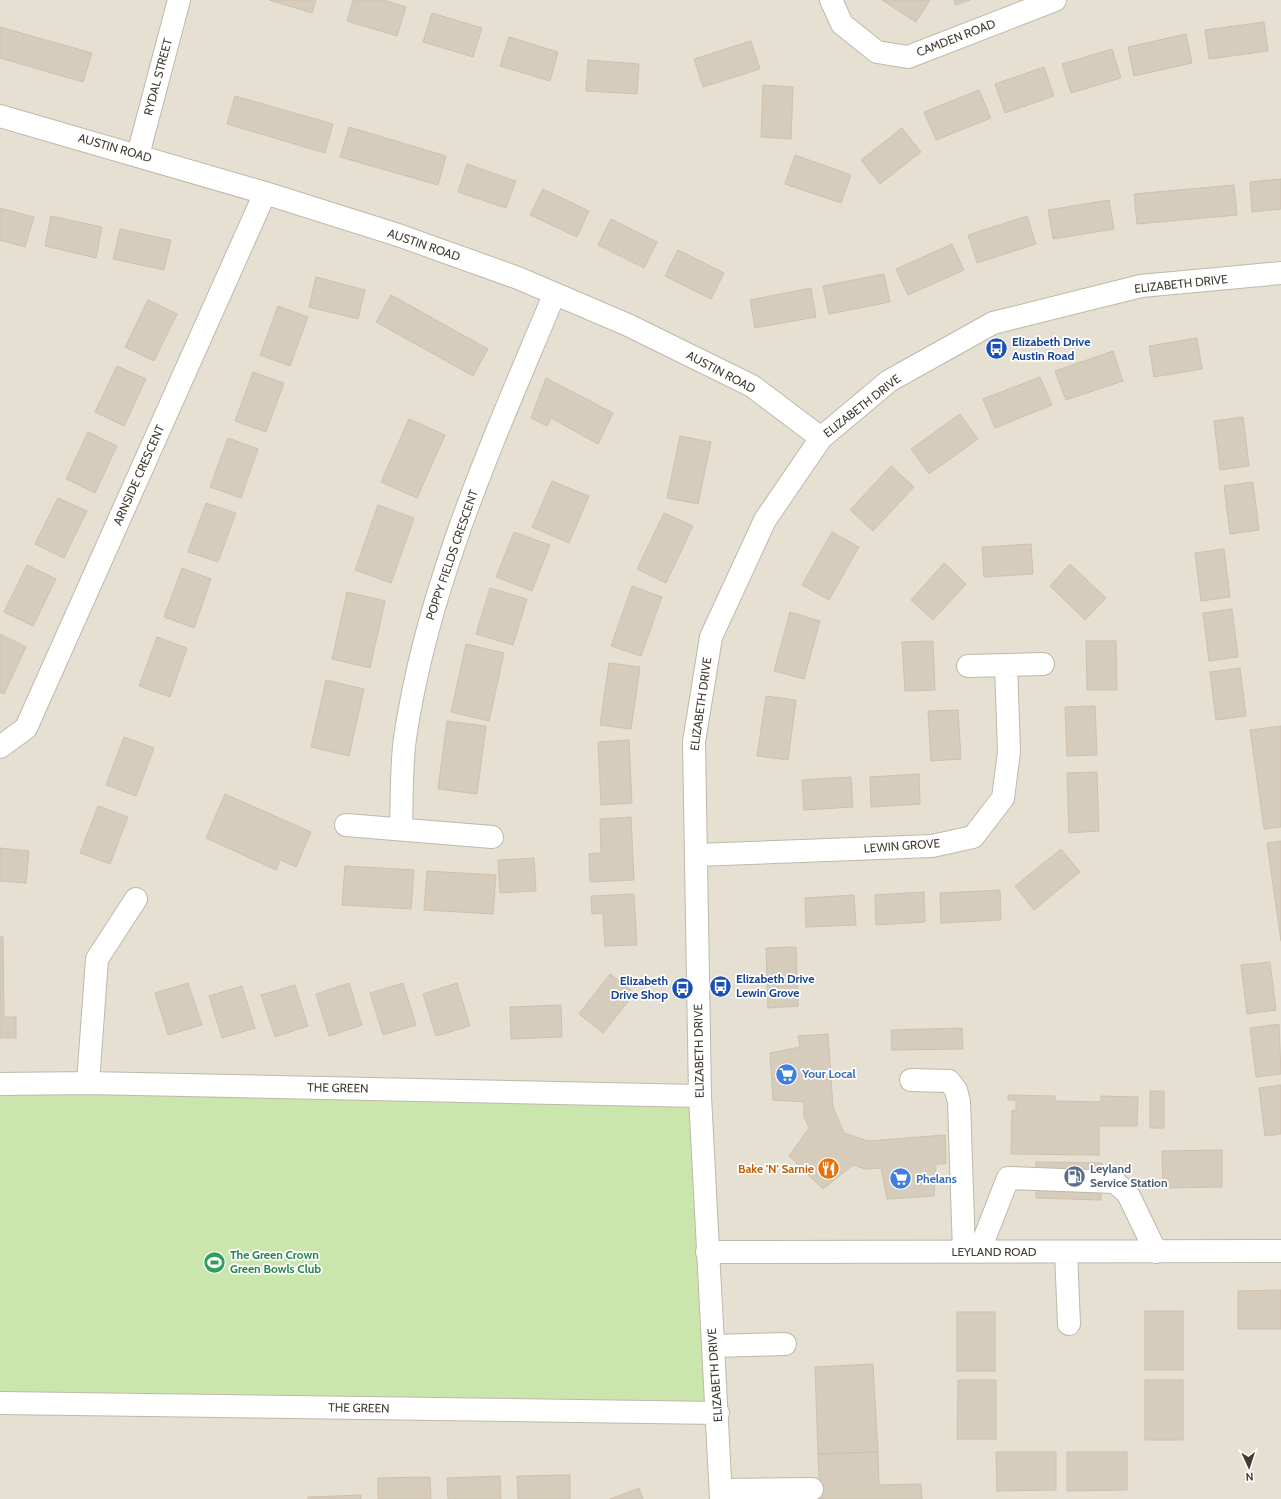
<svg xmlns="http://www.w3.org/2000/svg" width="1281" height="1499" font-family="Cabin,sans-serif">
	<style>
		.residential { fill: #e5e0d2 }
		.green { fill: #cbe6ac }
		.building { fill: #d6ccbc; stroke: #cec1ad }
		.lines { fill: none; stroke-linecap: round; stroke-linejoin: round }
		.minor-casing { stroke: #c0b8aa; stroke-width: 24 }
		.minor { stroke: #fff; stroke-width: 22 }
		.labels { text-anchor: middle; stroke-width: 3.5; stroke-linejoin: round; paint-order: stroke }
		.street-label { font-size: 12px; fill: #433e34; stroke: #fff }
		.transit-label { font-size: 12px; font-weight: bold; fill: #164399; stroke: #fff; text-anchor: start }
		.shop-label { font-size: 12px; font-weight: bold; fill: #366cbe; stroke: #fff; text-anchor: start }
		.food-label { font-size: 12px; font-weight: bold; fill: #c56008; stroke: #fff; text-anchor: end }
		.service-label { font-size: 12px; font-weight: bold; fill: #4e5e75; stroke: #fff; text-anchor: start }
		.leisure-label { font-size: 12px; font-weight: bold; fill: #27864d; stroke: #fff; text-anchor: start }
	</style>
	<rect width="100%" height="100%" fill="#f2eee4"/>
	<path class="residential" d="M0,0h1281v1499h-1281z"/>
	<path class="green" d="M0,1094l700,2 18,317 -718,-5z"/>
	<path class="building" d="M269,0h47l-4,13z
		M353,0h31l22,7 -9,29 -50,-15z
		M882,0h48l-14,22z
		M954,0h16l-15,5z
		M432,13l50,15 -9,29 -50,-15z
		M1264,22l4,29 -59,8 -4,-29z
		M0,27l92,26 -9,29 -83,-24z
		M1186,34l6,29 -58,13 -6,-29z
		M509,37l49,15 -8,29 -50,-15z
		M751,41l9,28 -57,18 -9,-28z
		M1112,49l9,29 -50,15 -9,-29z
		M588,60l51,4 -2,30 -51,-3z
		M1044,67l10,29 -49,17 -10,-29z
		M763,85l30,2 -2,52 -30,-2z
		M979,90l12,28 -55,22 -12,-28z
		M235,96l98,28 -8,29 -98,-29z
		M349,127l97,29 -8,29 -98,-28z
		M902,128l19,24 -41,32 -19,-24z
		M795,155l56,20 -10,28 -56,-19z
		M467,164l49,17 -10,27 -48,-16z
		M1281,179v30l-29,3 -2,-30z
		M1234,185l3,30 -100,9 -3,-30z
		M543,189l46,22 -12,26 -47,-22z
		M1109,200l5,29 -61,10 -5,-29z
		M0,208l34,9 -9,30 -25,-7z
		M51,216l51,11 -6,31 -51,-12z
		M1027,216l9,28 -59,19 -9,-28z
		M611,219l46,23 -13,26 -46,-23z
		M120,229l51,11 -7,30 -51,-11z
		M952,244l12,26 -56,25 -12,-26z
		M678,250l46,23 -13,26 -46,-23z
		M884,274l6,28 -61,12 -6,-28z
		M316,277l49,13 -7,29 -49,-12z
		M811,288l5,29 -61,11 -5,-28z
		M391,295l97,54 -15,27 -97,-54z
		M148,300l29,14 -23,47 -29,-14z
		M278,306l30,11 -18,49 -30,-11z
		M1197,338l5,31 -48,8 -5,-31z
		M1113,351l10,30 -57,19 -11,-29z
		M117,366l29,13 -22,47 -29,-14z
		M253,372l31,11 -18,49 -31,-11z
		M1040,377l12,28 -57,23 -12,-29z
		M546,378l67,35 -15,31 -47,-26 -4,8 -16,-8z
		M960,414l18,25 -49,35 -18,-25z
		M1243,417l6,49 -29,4 -6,-49z
		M409,419l36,16 -28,63 -36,-16z
		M88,432l29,14 -22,47 -29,-14z
		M680,436l31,6 -13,62 -31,-6z
		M228,438l30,11 -17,49 -31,-11z
		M891,466l23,21 -41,44 -23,-21z
		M552,481l37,15 -20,47 -37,-16z
		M1253,482l6,48 -29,4 -6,-48z
		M58,498l29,13 -23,47 -29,-14z
		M206,503l30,10 -18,49 -30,-10z
		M378,505l36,13 -23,65 -36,-13z
		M664,513l29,13 -27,57 -29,-14z
		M514,532l36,13 -18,46 -36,-14z
		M832,532l27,15 -30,53 -27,-15z
		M1031,544l2,30 -49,3 -2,-30z
		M1224,549l6,48 -29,4 -6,-48z
		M944,563l22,21 -33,36 -22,-20z
		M1070,564l36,34 -21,22 -35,-34z
		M27,565l29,14 -23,47 -29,-14z
		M182,568l29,11 -17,49 -30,-11z
		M632,586l30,11 -21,59 -30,-10z
		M490,588l37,11 -14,46 -37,-11z
		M347,592l38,9 -15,67 -38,-9z
		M1232,609l6,48 -29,4 -6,-48z
		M790,612l30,9 -16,58 -30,-8z
		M0,634l26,13 -22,47 -4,-2z
		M157,637l30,11 -17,49 -31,-11z
		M933,641l2,49 -30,1 -3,-49z
		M1086,641h30l1,49h-30z
		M466,644l38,9 -15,68 -38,-9z
		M609,663l31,4 -9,62 -31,-4z
		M1240,668l6,48 -30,4 -6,-48z
		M326,680l38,9 -15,67 -38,-9z
		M766,696l30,4 -8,60 -31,-4z
		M1095,706l2,49 -30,1 -2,-49z
		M958,710l3,49 -30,2 -3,-50z
		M447,721l39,5 -9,68 -39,-5z
		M1281,726v101l-17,2 -14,-99z
		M124,737l30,11 -18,48 -30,-11z
		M629,740l3,63 -31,2 -3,-63z
		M1097,772l2,59 -30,2 -2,-60z
		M919,774l1,30 -49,3 -1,-30z
		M851,777l2,30 -49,3 -2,-30z
		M225,794l86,38 -15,35 -16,-7 -4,10 -70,-32z
		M98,806l30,11 -18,47 -30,-11z
		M631,817l3,63 -44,2 -1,-28 12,-1 -1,-34z
		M1281,841v100l-14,-98z
		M0,848l29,3 -3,32 -26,-2z
		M1061,849l19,23 -46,38 -19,-24z
		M534,858l2,33 -36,2 -2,-33z
		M345,866l69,4 -3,39 -69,-4z
		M427,871l69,4 -3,39 -69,-4z
		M1000,890l1,30 -60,3 -1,-30z
		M924,892l1,30 -49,3 -1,-30z
		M634,894l3,51 -32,1 -2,-33 -11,1 -1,-18z
		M854,895l2,30 -50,2 -1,-29z
		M0,937h3l1,80h12v21h-16z
		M796,947l2,59 -30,2 -2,-60z
		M1270,962l6,48 -29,4 -6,-49z
		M610,974l25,19 -32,40 -24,-19z
		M188,983l14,42 -34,10 -13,-42z
		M349,983l13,42 -33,11 -13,-42z
		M403,983l13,42 -33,10 -13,-42z
		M457,983l13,43 -34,10 -13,-42z
		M295,985l13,41 -33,11 -14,-42z
		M242,986l13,42 -33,10 -13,-42z
		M561,1005l1,32 -51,2 -1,-32z
		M1279,1024l2,50 -25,3 -6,-49z
		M962,1028l1,21 -71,1 -1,-20z
		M828,1034l5,73 11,26 24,8 77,-6 1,29h-10l-2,32 -47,3 -6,-31 -16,1 -12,-4 -30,24 -34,-33 20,-28 -5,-11v-15l-31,-2 -3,-47 30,-6 -2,-11z
		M1281,1085v49l-16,2 -6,-48z
		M1150,1091h14v37h-14z
		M1008,1095l47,1v5l46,1v-6l37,1 -1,29h-38v29l-88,-1 1,-44 4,1v-11h-8z
		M1222,1150v37l-59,1 -1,-37z
		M1036,1162l66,1 -1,37 -65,-2z
		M1281,1290v39h-43v-38z
		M1145,1311h38v59h-38z
		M957,1312h38v59h-38z
		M873,1364l5,88 -60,2 -3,-87z
		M958,1380h38v59h-39z
		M1145,1380h38v60h-38z
		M878,1452l1,33 42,-1 1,15h-102l-2,-45z
		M996,1452h60v38l-59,1z
		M1067,1452h60v38l-60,1z
		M570,1475v24h-52l-1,-23z
		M500,1476l1,23h-53l-1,-21z
		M430,1477l1,22h-53v-21z
		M639,1488l4,11h-33z
		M361,1495v4h-53v-2z"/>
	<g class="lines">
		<defs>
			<path id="minor" d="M831,0l11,24 35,28 31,5 147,-57
				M0,116l265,77 133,42 120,43 110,47 124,61 69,52
				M138,155l41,-155
				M968,666l75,-2
				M0,747l26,-19 239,-535
				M346,825l146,12
				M401,829c1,-30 0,-61 4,-91 23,-156 89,-299 149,-443
				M696,855l236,-9 41,-9 30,-39 6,-46 -3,-87
				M911,1080l38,1 7,9 3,12 5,150
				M88,1083l9,-124 39,-60
				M0,1084l88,-1 612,13
				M707,1252l574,-1
				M979,1252l29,-74 107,4 13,12 28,58
				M1066,1252l3,72
				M714,1346l71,-2
				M0,1403l718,10
				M721,1490l91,-1
				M721,1499l-21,-403 -6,-354 17,-105 54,-117 56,-82 68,-57 104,-58 148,-37 140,-13"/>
		</defs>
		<use href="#minor" class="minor-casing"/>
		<use href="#minor" class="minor"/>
	</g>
	<defs>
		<symbol id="bus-disc" viewBox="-11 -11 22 22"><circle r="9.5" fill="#1a4fb4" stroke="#fff"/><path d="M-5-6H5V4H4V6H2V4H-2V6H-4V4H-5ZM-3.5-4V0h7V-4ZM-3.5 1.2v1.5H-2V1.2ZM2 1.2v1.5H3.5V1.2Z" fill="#fff"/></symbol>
		<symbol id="supermarket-disc" viewBox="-11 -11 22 22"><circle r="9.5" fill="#3f7fe0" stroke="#fff"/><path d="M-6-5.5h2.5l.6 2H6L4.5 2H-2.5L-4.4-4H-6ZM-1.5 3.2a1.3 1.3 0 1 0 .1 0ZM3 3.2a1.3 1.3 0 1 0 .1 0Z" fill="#fff"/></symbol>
		<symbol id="restaurant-disc" viewBox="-11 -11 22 22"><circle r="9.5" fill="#e8710a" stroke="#fff"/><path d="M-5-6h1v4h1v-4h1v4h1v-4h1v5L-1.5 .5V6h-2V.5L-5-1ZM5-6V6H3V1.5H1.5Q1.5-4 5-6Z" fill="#fff"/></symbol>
		<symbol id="fuel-disc" viewBox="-11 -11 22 22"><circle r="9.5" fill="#5c6f8a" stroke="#fff"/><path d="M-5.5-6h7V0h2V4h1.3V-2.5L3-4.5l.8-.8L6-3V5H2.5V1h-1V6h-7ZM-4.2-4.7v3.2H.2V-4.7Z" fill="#fff"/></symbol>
		<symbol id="stadium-disc" viewBox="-11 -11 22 22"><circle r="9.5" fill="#2e9e5b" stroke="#fff"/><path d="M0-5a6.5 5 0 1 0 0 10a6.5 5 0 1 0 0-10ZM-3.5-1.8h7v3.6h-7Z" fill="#fff"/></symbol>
	</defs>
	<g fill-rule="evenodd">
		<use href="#bus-disc" x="984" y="336" width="25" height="25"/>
		<use href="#bus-disc" x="708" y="974" width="25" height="25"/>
		<use href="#bus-disc" x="670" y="976" width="25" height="25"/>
		<use href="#supermarket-disc" x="774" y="1062" width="25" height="25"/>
		<use href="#restaurant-disc" x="816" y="1156" width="25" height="25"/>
		<use href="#fuel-disc" x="1062" y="1164" width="25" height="25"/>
		<use href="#supermarket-disc" x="888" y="1166" width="25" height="25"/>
		<use href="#stadium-disc" x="202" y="1250" width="25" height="25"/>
	</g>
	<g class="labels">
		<g class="street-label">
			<text transform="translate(956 38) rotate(-21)" y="4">CAMDEN ROAD</text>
			<text transform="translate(158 77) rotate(-75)" y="4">RYDAL STREET</text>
			<text transform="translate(115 148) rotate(16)" y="4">AUSTIN ROAD</text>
			<text transform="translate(424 245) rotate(19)" y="4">AUSTIN ROAD</text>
			<text transform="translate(1181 284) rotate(-6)" y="4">ELIZABETH DRIVE</text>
			<text transform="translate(721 372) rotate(28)" y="4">AUSTIN ROAD</text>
			<text transform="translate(862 406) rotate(-38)" y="4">ELIZABETH DRIVE</text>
			<text transform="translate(139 475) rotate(-66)" y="4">ARNSIDE CRESCENT</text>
			<text transform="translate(452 555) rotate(-71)" y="4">POPPY FIELDS CRESCENT</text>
			<text transform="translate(701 704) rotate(-82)" y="4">ELIZABETH DRIVE</text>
			<text transform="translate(902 846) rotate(-4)" y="4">LEWIN GROVE</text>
			<text transform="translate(699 1051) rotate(-91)" y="4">ELIZABETH DRIVE</text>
			<text transform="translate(338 1088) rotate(1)" y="4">THE GREEN</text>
			<text x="994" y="1256">LEYLAND ROAD</text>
			<text transform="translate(715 1375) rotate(-94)" y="4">ELIZABETH DRIVE</text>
			<text transform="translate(359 1408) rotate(1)" y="4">THE GREEN</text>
		</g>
		<g class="transit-label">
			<text x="1012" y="346">Elizabeth Drive<tspan x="1012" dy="14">Austin Road</tspan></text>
			<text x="736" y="983">Elizabeth Drive<tspan x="736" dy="14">Lewin Grove</tspan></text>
			<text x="668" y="985" text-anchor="end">Elizabeth<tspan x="668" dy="14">Drive Shop</tspan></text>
		</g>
		<g class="shop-label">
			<text x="802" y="1078">Your Local</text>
			<text x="916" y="1183">Phelans</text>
		</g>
		<g class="food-label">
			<text x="814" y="1173">Bake 'N' Sarnie</text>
		</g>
		<g class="service-label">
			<text x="1090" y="1173">Leyland<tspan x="1090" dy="14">Service Station</tspan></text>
		</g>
		<g class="leisure-label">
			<text x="230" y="1259">The Green Crown<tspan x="230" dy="14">Green Bowls Club</tspan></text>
		</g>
	</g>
	<g transform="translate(1249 1467) rotate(177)" stroke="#ffffff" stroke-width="3" paint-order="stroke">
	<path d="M0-3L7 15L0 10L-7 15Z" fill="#433e34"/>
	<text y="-6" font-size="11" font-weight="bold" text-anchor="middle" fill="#433e34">N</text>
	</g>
</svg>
